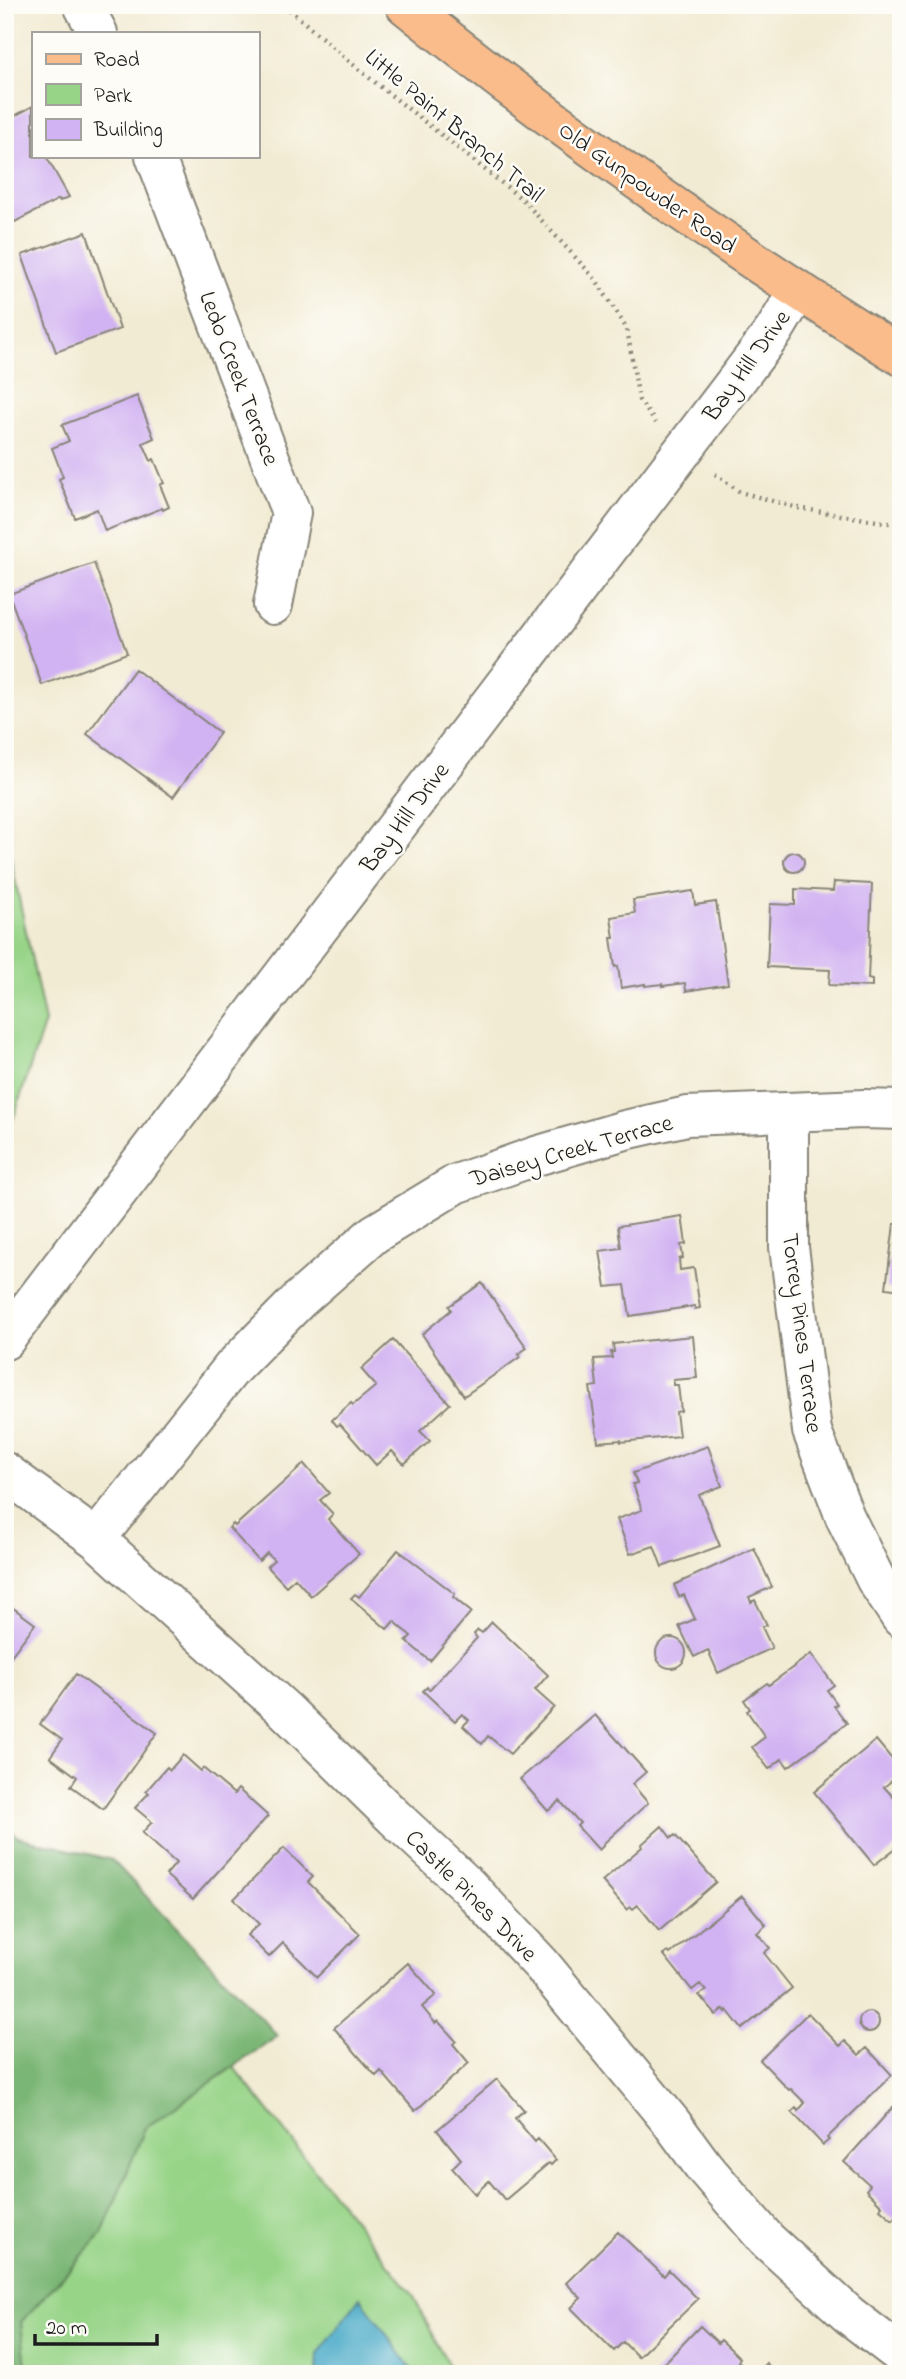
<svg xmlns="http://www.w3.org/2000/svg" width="906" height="2379" font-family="'Indie Flower',sans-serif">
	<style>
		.green { fill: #98d488; stroke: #5a7852; stroke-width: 2 }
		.forest { fill: #7ab674; stroke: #4b6948; stroke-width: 2 }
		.water { fill: #47a9c7; stroke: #326272; stroke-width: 2 }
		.building { fill: #d1b2f2 }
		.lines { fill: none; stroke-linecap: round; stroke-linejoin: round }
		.minor-casing { stroke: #878478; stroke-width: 42 }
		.major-casing { stroke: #878478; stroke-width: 42 }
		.path { stroke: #878478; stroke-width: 4.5; stroke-dasharray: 2 5; stroke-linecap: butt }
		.minor { stroke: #fff; stroke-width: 38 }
		.major { stroke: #fabc8b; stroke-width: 38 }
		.labels { text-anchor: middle; stroke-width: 5; stroke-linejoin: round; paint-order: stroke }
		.street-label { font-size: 24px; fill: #1c1c1c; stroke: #fdfcf7 }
	</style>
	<rect width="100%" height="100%" fill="#fdfcf7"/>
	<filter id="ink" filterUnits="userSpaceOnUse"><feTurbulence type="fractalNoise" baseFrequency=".0143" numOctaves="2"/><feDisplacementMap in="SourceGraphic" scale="14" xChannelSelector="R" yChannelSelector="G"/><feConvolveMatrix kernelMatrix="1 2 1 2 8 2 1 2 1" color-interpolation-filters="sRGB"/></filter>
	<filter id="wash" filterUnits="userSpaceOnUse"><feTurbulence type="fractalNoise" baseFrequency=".00686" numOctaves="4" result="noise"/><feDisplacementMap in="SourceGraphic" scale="28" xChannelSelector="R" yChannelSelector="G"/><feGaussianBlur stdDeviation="1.57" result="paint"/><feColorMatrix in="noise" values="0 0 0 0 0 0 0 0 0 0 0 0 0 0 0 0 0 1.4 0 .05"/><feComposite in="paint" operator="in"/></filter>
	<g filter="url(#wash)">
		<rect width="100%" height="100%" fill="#f2ebd3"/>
		<path class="green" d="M5,831l40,191 -40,122z
			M5,1883l165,103 243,309 40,79h-448z"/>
		<path class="forest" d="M5,1823l13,14 94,23 166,176 -133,92 -43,106 -81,88 6,52h-22z"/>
		<path class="water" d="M360,2297l55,77h-98l1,-20z"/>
		<g id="blocks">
			<path class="building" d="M33,106v50h13l23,41 -9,4 -1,-2 -54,28v-106z
				M86,232l34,97 -64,23 -34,-97z
				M137,396l17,42 -11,5 8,18 3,-2 10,24 -4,2 9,22 -6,3 -1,-2 -57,23 -8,-22 -22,9 -16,-39 4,-2 -11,-29 17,-7 -7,-16z
				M94,563l33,90 -85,32 -33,-91z
				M135,669l85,64 -47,64 -86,-63z
				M784 862a10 10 0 1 1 20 0a10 10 0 1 1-20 0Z
				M834,882l38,2 -4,95 4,1v7l-43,-2 1,-15 -63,-3 3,-63 25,1v-16l38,2z
				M693,891l2,14 21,-3 12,82 -42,7 -1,-8 -23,3v-2l-17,2v-2l-24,4 -3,-22 -3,1 -4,-29h3l-3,-21 24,-4 -2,-13z
				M682,1216l4,28 -5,1 2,13 -4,1 1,11 14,-2 6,40 -5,1v-3l-65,10 -5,-31 -19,2 -6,-36 21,-3 -3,-22z
				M894,1224l7,1v65l-15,-2z
				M482,1283l45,65 -9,6 2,3 -56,39 -42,-62 29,-24 -2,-4z
				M693,1336l4,42 -24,2v5h5l3,26 -5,1 3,24 -58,6v-2l-23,2 -8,-55 7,-1 -3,-27 18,-1 -1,-6h3l-1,-8z
				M393,1340l57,64 -30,27 10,10 -26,23 -12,-13 -16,14 -36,-41 -3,2 -5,-6 19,-17 2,2 23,-19 -15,-17z
				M708,1446l14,40 -23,9 21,51 -58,21 -8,-21 -24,8 -13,-35 25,-9 -9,-26 4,-1 -4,-10z
				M304,1464l25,29 -9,7 13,14 -5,5 31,35 -48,42 -16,-18 -9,8 -19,-20 7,-6 -7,-7 -8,8 -30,-33 4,-4 2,2z
				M754,1548l18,39 -23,10 2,5 4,-2 12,25 -5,2 10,21 -54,25 -10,-23 -14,7 -15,-31 16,-7 -11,-24 -5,2 -5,-12z
				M398,1550l57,44 -2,3 18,15 -41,49 -24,-20 5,-5 -17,-15 -7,8 -36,-31 4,-4 4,3z
				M5,1602l30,22 -30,40z
				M492,1622l56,53 -13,15 19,17 -44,47 -22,-18 -6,8 -19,-18 6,-6 -7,-6 -7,7 -32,-30 4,-4 2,3 48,-52 -3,-4 4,-4 4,3z
				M656 1653a15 15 0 1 1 30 0a15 15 0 1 1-30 0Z
				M811,1654l23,31 -7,5 10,14 -3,2 13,17 -59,44 -6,-8 -13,10 -17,-22 13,-10 -18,-26 3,-2 -6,-9 23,-17 2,2z
				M76,1674l81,59 -54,76 -32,-23 6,-9 -27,-20 12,-17 -22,-16z
				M595,1715l51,57 -14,12 16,19 -45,41 1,1 -5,5 -22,-24 3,-3 -20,-22 -12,10 -28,-32z
				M876,1740l25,30v3l-17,14 17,18v39l-27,21 -60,-73z
				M183,1755l18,16 2,-3 31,26 4,-5 30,27 -75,83 -27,-24 10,-12 -34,-30 10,-11 -17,-14 14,-15 -3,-2 21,-24 3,3z
				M662,1826l9,12 4,-3 41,47 -57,49 -21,-26 -5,4 -2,-2 -4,3 -25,-29 40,-34 -1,-2z
				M284,1848l29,29 -5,5 52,52 -43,43 -34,-34 -14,14 -22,-22 12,-11 -25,-25z
				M742,1896l24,29 -9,8 13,15 -6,5 28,35 -50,41 -15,-19 -1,2 -2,-3 -8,6 -17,-20 7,-4 -6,-7 -8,6 -28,-35 4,-3 2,2z
				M408,1963l28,32 -14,12 13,16 3,-2 18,20 -3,3 16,19 -54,48 -34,-40 -5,5 -42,-48z
				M859 2022a10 10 0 1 1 20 0a10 10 0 1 1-20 0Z
				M808,2013l32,33 5,-5 14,14 8,-7 25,27 -65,63 2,2 -6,5 -31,-33 4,-4 2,3 7,-8 -14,-14 -2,1 -29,-30z
				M497,2079l27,31 -9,8 20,24 3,-3 18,21 -5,5 -2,-2 -44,37 -16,-19 -14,13 -23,-26 9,-9 -24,-29z
				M893,2107l8,7v98l-8,8 -13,-11 2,-3 -16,-16 4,-5 -26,-23z
				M618,2232l46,44 5,-6 29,29 -60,58 -15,-15 -9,9 -43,-43 10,-10 -15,-15z
				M700,2326l18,17 3,-3 19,18 -2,3 13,13h-97z
				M766,2363l12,11h-22z"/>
		</g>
	</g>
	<g filter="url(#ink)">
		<use href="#blocks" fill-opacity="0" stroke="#878478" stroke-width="2"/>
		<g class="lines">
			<defs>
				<path id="minor" d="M83,5l15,28
					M155,156l136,357 -18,92
					M789,1113v134l23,184 33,86 31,63 25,38
					M5,1340l769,-1009 24,-40
					M5,1472l91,67 190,172 108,106 74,69 73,78 130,158 33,45 63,73 82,75 52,40
					M96,1539l136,-171 67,-68 75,-66 82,-50 80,-28 89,-26 62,-14 177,-7 37,1"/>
				<path id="major" d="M405,5c158,128 324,243 496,351"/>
			</defs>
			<use href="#minor" class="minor-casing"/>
			<use href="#major" class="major-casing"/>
			<path class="path" d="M284,5l73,63 166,132 73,80 31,49 12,71 17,23
				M715,474l25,18 58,16 103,17"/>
			<use href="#minor" class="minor"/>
			<use href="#major" class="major"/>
		</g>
	</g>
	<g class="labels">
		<g class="street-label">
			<text transform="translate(455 125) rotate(40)" y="8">Little Paint Branch Trail</text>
			<text transform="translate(648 187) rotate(35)" y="8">Old Gunpowder Road</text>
			<text transform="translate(746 365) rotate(-54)" y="8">Bay Hill Drive</text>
			<text transform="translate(240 378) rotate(69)" y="8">Ledo Creek Terrace</text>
			<text transform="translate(404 817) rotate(-53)" y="8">Bay Hill Drive</text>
			<text transform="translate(571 1150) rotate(-16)" y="8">Daisey Creek Terrace</text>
			<text transform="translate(803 1333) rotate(83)" y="8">Torrey Pines Terrace</text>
			<text transform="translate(472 1895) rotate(45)" y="8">Castle Pines Drive</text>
		</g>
	</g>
	<rect width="906" height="2379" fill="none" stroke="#fdfcf7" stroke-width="28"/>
	<rect x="32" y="32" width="228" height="126" fill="#fdfcf7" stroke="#a3a29f" stroke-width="2"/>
	<rect x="46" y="54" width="35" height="10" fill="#fabc8b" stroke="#a3a29f" stroke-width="2"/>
	<text x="94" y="66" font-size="21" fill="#1c1c1c">Road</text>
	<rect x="46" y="84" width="35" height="21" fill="#98d488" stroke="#a3a29f" stroke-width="2"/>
	<text x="94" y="102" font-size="21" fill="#1c1c1c">Park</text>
	<rect x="46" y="119" width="35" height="21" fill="#d1b2f2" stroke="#a3a29f" stroke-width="2"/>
	<text x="94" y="136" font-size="21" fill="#1c1c1c">Building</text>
	<path d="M35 2334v10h122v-10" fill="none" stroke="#1c1c1c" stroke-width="3.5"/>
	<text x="46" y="2334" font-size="21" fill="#1c1c1c" stroke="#fdfcf7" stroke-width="5" paint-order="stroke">20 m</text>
</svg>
